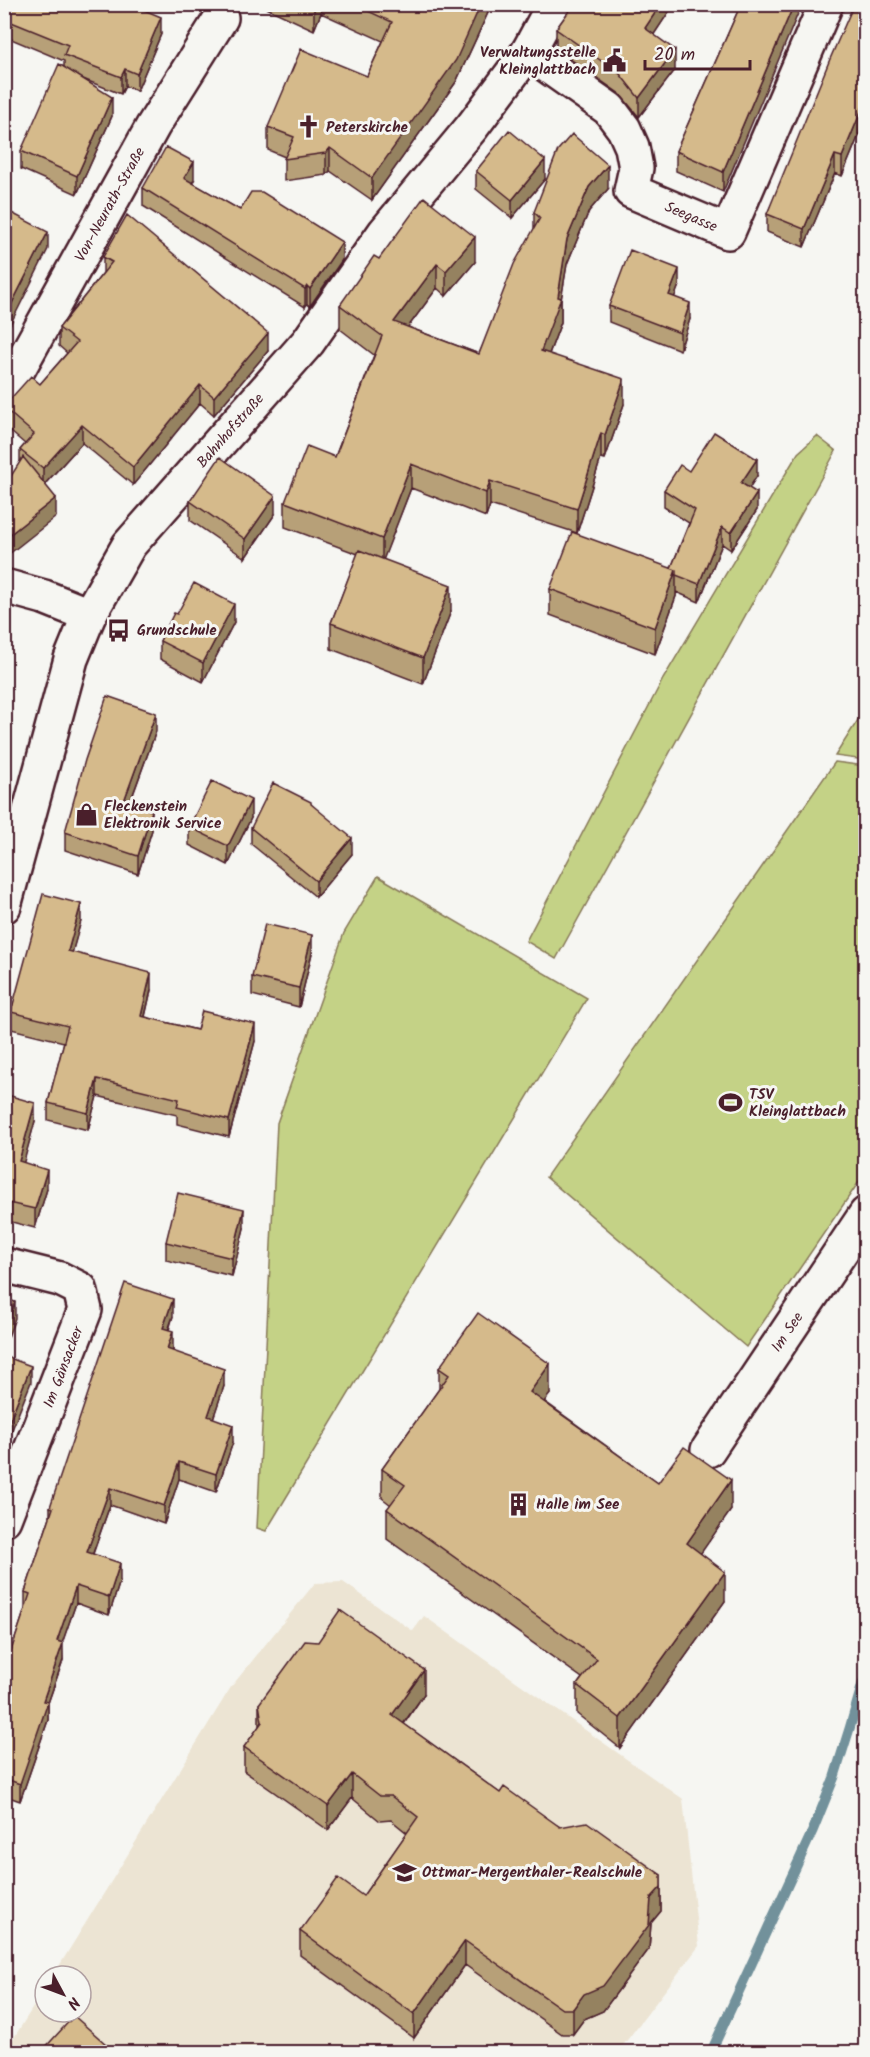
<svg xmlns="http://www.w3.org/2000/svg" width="870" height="2057" font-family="Kalam,sans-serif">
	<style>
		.built { fill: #ece4d3 }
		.green { fill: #c4d286; stroke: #877858; stroke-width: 1.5 }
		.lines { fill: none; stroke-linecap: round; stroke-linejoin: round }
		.stream { stroke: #72919b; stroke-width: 10 }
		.minor-casing { stroke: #4a1f2b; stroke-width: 38 }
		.secondary-casing { stroke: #4a1f2b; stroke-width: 38 }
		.minor { stroke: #f6f6f2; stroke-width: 33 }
		.secondary { stroke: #f6f6f2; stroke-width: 33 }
		.wall { fill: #b7a078; stroke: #4a1f2b; stroke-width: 1.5 }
		.shaded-wall { fill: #958261; stroke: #4a1f2b; stroke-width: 1.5 }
		.building { fill: #d5ba8b; stroke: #4a1f2b; stroke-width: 1.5 }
		.labels { text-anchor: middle; stroke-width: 6; stroke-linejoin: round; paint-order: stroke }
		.poi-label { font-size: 15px; font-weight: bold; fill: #4a1f2b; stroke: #f6f6f2; text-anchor: start }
		.street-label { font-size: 15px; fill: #4a1f2b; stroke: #f6f6f2 }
	</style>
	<rect width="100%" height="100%" fill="#f6f6f2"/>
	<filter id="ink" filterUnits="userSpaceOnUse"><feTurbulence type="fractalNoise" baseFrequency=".0167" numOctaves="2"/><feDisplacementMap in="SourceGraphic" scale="12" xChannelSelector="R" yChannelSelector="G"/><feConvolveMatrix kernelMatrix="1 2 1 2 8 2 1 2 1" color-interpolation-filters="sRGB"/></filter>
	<g filter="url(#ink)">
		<path class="built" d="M343,1582l70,49 11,-15 259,183 16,147 -81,106h-613l40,-64v24h36v-36h-28l178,-289 84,-104z"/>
		<path class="green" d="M817,436l19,15 -280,508 -30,-18 137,-262 135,-226z
			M865,709v51l-30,-4z
			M835,762l30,4v407l-119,174 -200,-170z
			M378,876l209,122 -321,533 -9,-3 20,-405 67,-190z"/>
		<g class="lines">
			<path class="stream" d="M711,2052l102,-222 21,-52 16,-51 16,-55"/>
			<defs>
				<g id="minor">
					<path id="s1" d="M528,52l81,57 15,20 8,18 4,21 -5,23 97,41 98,-228"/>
					<path id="s2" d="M4,395l149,-269 68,-108"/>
					<path d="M4,586l40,11 45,18"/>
					<path d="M4,1265l56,14 20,10 5,21 -81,209"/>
					<path id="s3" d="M708,1450l158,-236"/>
				</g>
				<g id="secondary">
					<path id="s4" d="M4,906l67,-247 18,-44 40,-70 179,-203 77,-110 87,-105 56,-75 26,-48"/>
				</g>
			</defs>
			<use href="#minor" class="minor-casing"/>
			<use href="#secondary" class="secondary-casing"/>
			<use href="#minor" class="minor"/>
			<use href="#secondary" class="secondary"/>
		</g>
		<path class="wall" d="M4,4l157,30 -24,57 -12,-5 -4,8 -38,-15 29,37 -35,78 -56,-25v-18l43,-84v-6l-60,-25z
			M258,4h234l-36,78 -84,118 -42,-29 -4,4 -42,6v-22l1,-2 -17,-7v-23l99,-51 16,-35 -62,-28 -7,17z
			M574,4h100l-20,30 21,36 -36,47 -19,-23 -64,-45v-20z
			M741,4l-18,188 -47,-21v-20z
			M866,4v114l-24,58 -7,-3 -31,74 -37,-15v-18z
			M476,171l69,8 -33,39 -36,-29z
			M194,180l-2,3 48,27 102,50 -32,46 -3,-2 -2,3 -162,-101v-18z
			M608,189l-19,22 -22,53 -6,36v22l-12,32 75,50 -19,55 -4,-1 -24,75 -87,-28 -4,12 -75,-29 -28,71 68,52 -28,73 -92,-35v-26l27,-69 -73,-27v-25l50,-45 39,-102 -34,-26v-24l39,-46 96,3 -29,34 -9,-8 -29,39 71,27 55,-125v-17z
			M103,257l165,94 -54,64 -14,-12 -67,82 -51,-42 -37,41 11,33 -36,-54v-13l5,-6 -21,-18v-20l36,-22 27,-31 -8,-7v-18l44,-55z
			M679,285l-5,12 16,22 -10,31 -71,-28v-16z
			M689,471l68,5 -8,12 8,22 -26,40 -9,-6 -23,58 -23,-10v4l-21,58 -105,-39v-26l121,-21 18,-45 -25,-16v-17z
			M190,501l85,13 -30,44 -55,-38z
			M177,614l57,8 -31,60 -43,-23v-18z
			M156,731l-26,72 22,27 -14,44 -73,-24v-18z
			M311,804l41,50 -36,43 -65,-53v-16z
			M251,818l-23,47 -39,-20v-18z
			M866,842v31l-3,-2v-26z
			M81,921l-9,31 79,38 -6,27 52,13 58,11 -26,96 -52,-13v-9l-80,-19 -9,34 -40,-10v-17l16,-61 -53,-13v-17z
			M312,953l-13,54 -47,-12v-18z
			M4,1094l31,27 -12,42 24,26 -12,39 -31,-8z
			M244,1228l-12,48 -66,-16v-18z
			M173,1316l-4,14 4,19v2l51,35 -11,32 20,24 -17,50 -37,-13 -15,45 -54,-19 -17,49 27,27 -11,34 -33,-12 -14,40 1,17 -15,43v17l-28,81 -14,-5 -2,4v-128l21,-63v-17l25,-75v-10z
			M439,1368l111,26 -6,7 114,82 73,27 -31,43 25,48 -105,147 -43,-34v-29l5,-7 -195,-139v-30l4,-4 -9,-7v-29l57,-80z
			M424,1694l-20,30 96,69 60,34 101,48v36l-10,12 -2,26 -46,62 -19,8 -11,15h-11l-97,-69 -51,73 -114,-83v-24l63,-35 44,-63 -16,-13 -11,1 -28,-23 -24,32 -84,-59v-24l15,-20v-23z"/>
		<path class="shaded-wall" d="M315,4h6v9l-7,17v-23z
			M481,4h11l-36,78 -84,118v-22z
			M661,4h13l-29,44v-20z
			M794,4h8l-79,188v-20z
			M161,17v17l-24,57v-17z
			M675,50v20l-36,47v-19z
			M125,69v17l-4,8v-17z
			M112,97v19l-35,78v-18z
			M866,99v19l-24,58v-19z
			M330,148v23l-4,4v-22z
			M835,155v18l-31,74v-18z
			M545,160v19l-33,39v-18z
			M194,162v18l-10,16v-18z
			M608,165v24l-19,22 -22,53 -6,36v22l-20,53v-24l17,-54 9,-58 22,-52z
			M48,232v17l-44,88v-18z
			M475,237v25l-29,34v-25z
			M342,242v18l-32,46v-17z
			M437,264v24l-43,58v-24z
			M679,269v16l-10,27v-17z
			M307,286v18l-2,3v-18z
			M690,303v16l-10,31v-17z
			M268,333v18l-54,64v-18z
			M624,379v25l-19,55v-24z
			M200,385v18l-67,82v-18z
			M82,425v18l-39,43v-18z
			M601,433v25l-24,75v-24z
			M757,459v17l-16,24v-17z
			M411,464v24l-29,75v-24z
			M490,481v24l-4,12v-24z
			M757,493v17l-26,40v-17z
			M275,496v18l-30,44v-19z
			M56,498v19l-52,41v-19z
			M722,527v17l-23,58v-18z
			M676,570v26l-21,58v-26z
			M451,585v26l-28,73v-26z
			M234,604v18l-31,60v-19z
			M156,713v18l-32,88v-18z
			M251,800v18l-23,47v-19z
			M152,811v19l-14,44v-18z
			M352,838v16l-36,43v-16z
			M81,904v17l-13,47v-17z
			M312,935v18l-13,54v-19z
			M151,973v17l-10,43v-17z
			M255,1024v17l-26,96v-17z
			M97,1079v17l-9,34v-17z
			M35,1103v18l-16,59v-19z
			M47,1170v19l-12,39v-19z
			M244,1209v19l-12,48v-18z
			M173,1299v17l-10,29v-17z
			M15,1302v16l-11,30v-16z
			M173,1331v18l-6,17v-17z
			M550,1364v30l-20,27v-29z
			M31,1366v16l-27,68v-15z
			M224,1369v17l-16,48v-18z
			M233,1425v17l-17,50v-18z
			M179,1462v17l-15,45v-18z
			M731,1480v30l-44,63v-30z
			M110,1488v17l-23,65v-18z
			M120,1563v18l-11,34v-18z
			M725,1572v29l-105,147v-30z
			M76,1586v17l-19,55v-17z
			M63,1643v17l-15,43v17l-28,81v-17l23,-83z
			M424,1670v24l-32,46v-25z
			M352,1774v24l-24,32v-24z
			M6,1779v17l-2,4v-17z
			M661,1887v24l-10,12 -2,26 -46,62 -19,8 -11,15v-25l78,-111z
			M465,1941v24l-51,73v-24z"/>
		<path class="building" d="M4,4h126l31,13 -24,57 -12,-5 -4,8 -57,-22 4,-10 -64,-26z
			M353,4h128l-25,56 -84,118 -42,-30 -4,5 -42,6 10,-22 -26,-10 33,-78 66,27 25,-54z
			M574,4h87l-16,24 30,22 -36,48 -19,-24 -64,-45z
			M741,4h53l-71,168 -47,-21z
			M854,4h12v95l-24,58 -7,-2 -31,74 -37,-15 63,-155z
			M59,64l53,33 -35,79 -56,-25z
			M509,130l36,30 -33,40 -36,-29z
			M572,134l36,31 -19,22 -22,52 -9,58 3,1 -20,53 83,28 -19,56 -4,-2 -24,76 -87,-28 -4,12 -75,-29 -29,75 -97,-37 22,-56 28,11 47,-121 -42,-31 34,-49 5,3 45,-62 51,40 -29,34 -9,-7 -43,58 85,32 35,-90 26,-46 -6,-6 24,-62z
			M166,147l28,15 -10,16 56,32 11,-18h11l80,50 -32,47 -3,-3 -2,3 -162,-101z
			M4,209l44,23 -44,87z
			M127,215l141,118 -54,64 -14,-12 -67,82 -51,-42 -39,43 -23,-18 14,-16 -30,-26v-2l27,-30 9,8 37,-42 -18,-14 53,-66 -9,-5z
			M630,250l49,19 -10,26 21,8 -10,30 -71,-27z
			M714,432l43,27 -16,24 16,10 -26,40 -9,-6 -23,57 -23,-9v-5l-5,-2 24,-58 -31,-20 16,-25 9,6z
			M23,457l33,41 -52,41v-52z
			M220,457l55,39 -30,43 -55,-38z
			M572,532l104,38 -21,58 -105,-39z
			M359,550l92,35 -28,73 -92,-35z
			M194,583l40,21 -31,59 -43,-22 14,-28 3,1z
			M107,696l49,17 -32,88 28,10 -14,45 -73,-24 20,-72z
			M212,781l39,19 -23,46 -39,-19z
			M273,783l38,19v2l41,34 -36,43 -65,-53z
			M43,894l38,10 -13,47 83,22 -10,43 56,14 5,-19 53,13 -26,96 -52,-13 2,-8 -82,-20 -9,34 -40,-10 20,-77 -57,-14z
			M265,924l47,11 -13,53 -47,-11z
			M4,1094l31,9 -16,58 28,9 -12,39 -31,-7z
			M178,1193l66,16 -12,49 -66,-16z
			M125,1283l48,16 -10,29 10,3 -6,18 57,20 -16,47 25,9 -17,49 -37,-12 -15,44 -54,-18 -23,64 33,11 -11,34 -33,-11 -19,55 6,2 -20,58 5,1 -28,82 -14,-5 -2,4v-111l26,-78 -5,-2 28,-84 -3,-1z
			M4,1298l11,4 -11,30z
			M478,1313l72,51 -20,28 128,91 26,-36 47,33 -44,63 38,29 -105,146 -43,-33 20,-26 -210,-150 18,-24 -23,-16 67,-94 -10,-7z
			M4,1356l27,10 -27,69z
			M340,1610l84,60 -32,45 108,78 4,-6 56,40 27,-5 74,53v12l-10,11 -2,27 -46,61 -19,8 -11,15h-11l-97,-68 -51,73 -114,-83 38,-53 25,18 55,-79 -27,-21h-11l-28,-22 -24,32 -84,-59 18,-25 -3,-18 46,-63 13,1z
			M74,2016l41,36h-74z"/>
	</g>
	<defs>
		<symbol id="civic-bare" viewBox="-9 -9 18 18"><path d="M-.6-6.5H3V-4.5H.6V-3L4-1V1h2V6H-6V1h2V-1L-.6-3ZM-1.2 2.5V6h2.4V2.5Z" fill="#4a1f2b" stroke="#f6f6f2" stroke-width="2.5" paint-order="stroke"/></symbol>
		<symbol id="church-bare" viewBox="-9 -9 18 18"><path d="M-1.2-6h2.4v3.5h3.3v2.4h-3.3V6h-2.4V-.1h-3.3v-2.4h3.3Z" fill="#4a1f2b" stroke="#f6f6f2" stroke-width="2.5" paint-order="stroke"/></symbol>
		<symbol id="bus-bare" viewBox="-9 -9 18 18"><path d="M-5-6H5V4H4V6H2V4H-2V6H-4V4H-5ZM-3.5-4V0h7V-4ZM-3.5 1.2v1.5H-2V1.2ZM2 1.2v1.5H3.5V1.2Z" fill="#4a1f2b" stroke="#f6f6f2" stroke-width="2.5" paint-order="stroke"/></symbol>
		<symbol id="shop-bare" viewBox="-9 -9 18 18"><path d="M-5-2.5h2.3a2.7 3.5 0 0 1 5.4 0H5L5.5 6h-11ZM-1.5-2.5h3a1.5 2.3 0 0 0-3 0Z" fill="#4a1f2b" stroke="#f6f6f2" stroke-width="2.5" paint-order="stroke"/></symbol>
		<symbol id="stadium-bare" viewBox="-9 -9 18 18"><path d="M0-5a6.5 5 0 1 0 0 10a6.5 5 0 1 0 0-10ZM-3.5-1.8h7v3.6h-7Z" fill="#4a1f2b" stroke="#f6f6f2" stroke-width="2.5" paint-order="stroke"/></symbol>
		<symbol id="building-bare" viewBox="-9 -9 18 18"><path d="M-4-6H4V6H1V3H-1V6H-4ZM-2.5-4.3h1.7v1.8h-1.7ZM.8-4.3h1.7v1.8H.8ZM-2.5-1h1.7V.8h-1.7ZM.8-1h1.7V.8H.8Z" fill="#4a1f2b" stroke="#f6f6f2" stroke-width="2.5" paint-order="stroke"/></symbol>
		<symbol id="school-bare" viewBox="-9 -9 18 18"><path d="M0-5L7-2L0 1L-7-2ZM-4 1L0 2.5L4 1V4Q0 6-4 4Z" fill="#4a1f2b" stroke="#f6f6f2" stroke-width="2.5" paint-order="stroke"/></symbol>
	</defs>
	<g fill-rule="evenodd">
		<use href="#civic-bare" x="598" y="44" width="33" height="33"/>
		<use href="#church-bare" x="292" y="110" width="33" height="33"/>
		<use href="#bus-bare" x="102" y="614" width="33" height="33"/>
		<use href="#shop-bare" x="70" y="798" width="33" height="33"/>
		<use href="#stadium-bare" x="714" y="1086" width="33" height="33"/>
		<use href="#building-bare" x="502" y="1488" width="33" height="33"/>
		<use href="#school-bare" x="388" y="1856" width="33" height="33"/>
	</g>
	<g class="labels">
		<g class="poi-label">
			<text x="596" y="57" text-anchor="end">Verwaltungsstelle<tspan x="596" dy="17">Kleinglattbach</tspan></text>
			<text x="326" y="132">Peterskirche</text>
			<text x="137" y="635">Grundschule</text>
			<text x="104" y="811">Fleckenstein<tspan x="104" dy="17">Elektronik Service</tspan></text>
			<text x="749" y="1099">TSV<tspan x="749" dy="17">Kleinglattbach</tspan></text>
			<text x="536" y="1509">Halle im See</text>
			<text x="422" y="1877">Ottmar-Mergenthaler-Realschule</text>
		</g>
		<g class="street-label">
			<text dy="5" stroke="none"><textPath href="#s2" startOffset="218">Von-Neurath-Straße</textPath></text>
			<text dy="5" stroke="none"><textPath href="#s1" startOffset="254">Seegasse</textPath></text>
			<text dy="5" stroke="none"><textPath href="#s4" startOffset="537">Bahnhofstraße</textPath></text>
			<text dy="5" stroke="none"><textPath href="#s3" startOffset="142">Im See</textPath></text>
			<text transform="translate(63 1367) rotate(-69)" y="5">Im Gänsacker</text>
		</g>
	</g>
	<rect width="870" height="2057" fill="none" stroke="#f6f6f2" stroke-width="24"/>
	<rect x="12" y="12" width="846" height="2033" fill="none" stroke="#4a1f2b" stroke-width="2" filter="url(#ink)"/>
	<g transform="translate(63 1994) rotate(131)"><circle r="28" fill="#f6f6f2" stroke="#b1a0a2" stroke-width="1.5"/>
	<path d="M0-4.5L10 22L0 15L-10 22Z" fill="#4a1f2b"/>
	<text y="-9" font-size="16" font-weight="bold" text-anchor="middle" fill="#4a1f2b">N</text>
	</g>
	<path d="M645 60v9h105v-9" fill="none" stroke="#4a1f2b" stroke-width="3"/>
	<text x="654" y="60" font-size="18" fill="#4a1f2b" stroke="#f6f6f2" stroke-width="4.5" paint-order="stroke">20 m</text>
</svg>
